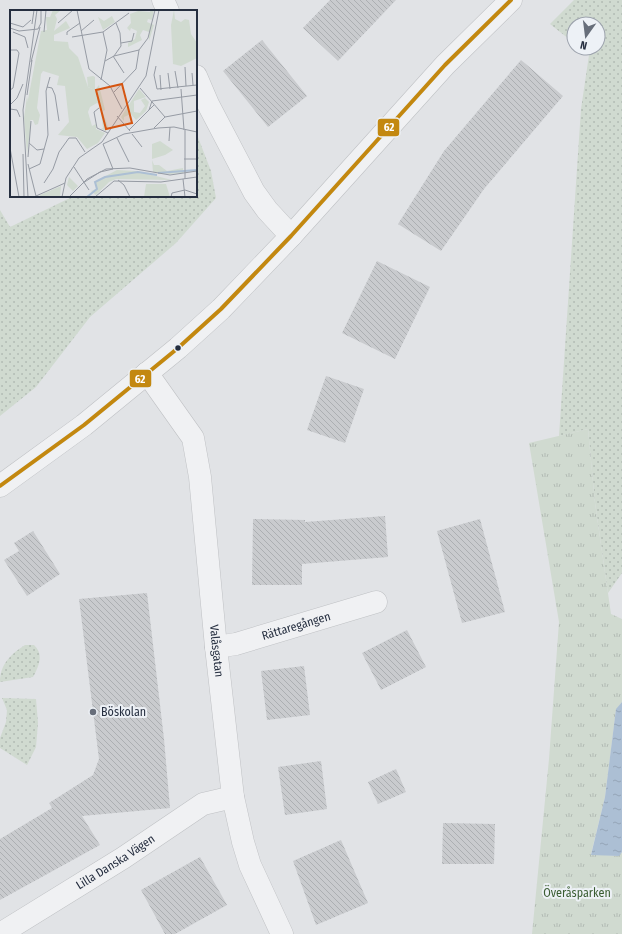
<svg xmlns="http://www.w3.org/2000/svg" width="622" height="934" font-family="'Fira Sans Condensed',sans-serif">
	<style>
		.grass { fill: url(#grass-dots) }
		.park { fill: url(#park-tufts) }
		.water { fill: url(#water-ripples) }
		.building { fill: url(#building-back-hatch) }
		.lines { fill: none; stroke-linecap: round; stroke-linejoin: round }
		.minor-casing { stroke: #bfc1c4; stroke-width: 23 }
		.minor { stroke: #f0f1f3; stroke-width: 22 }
		.bus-1-casing { stroke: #edf1f6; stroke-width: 7 }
		.bus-1 { stroke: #c38810; stroke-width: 4 }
		.bus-dot { fill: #262f40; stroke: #edf1f6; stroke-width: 1.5 }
		.poi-dot { fill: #676e7a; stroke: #edf1f6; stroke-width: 1.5 }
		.labels { text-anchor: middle; stroke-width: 4; stroke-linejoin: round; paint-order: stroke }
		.street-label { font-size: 12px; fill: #262f40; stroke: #edf1f6 }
		.poi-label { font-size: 12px; fill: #262f40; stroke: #edf1f6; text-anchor: start }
		.park-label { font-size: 12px; fill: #3a5d32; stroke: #edf1f6 }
		.inset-river { fill: none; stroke: #acbfd4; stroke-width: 2 }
		.inset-road { fill: none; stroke: #969ba4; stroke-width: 1 }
		.view { fill: #d55511; fill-opacity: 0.15; stroke: #d55511; stroke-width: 2 }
		.inset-edge { fill: none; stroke: #262f40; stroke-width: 2 }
		.line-badge { stroke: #edf1f6; stroke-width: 1.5 }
		.badge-label { font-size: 11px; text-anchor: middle; font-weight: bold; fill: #fff }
	</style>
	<defs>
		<pattern id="grass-dots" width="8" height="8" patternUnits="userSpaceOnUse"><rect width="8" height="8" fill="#d0dad0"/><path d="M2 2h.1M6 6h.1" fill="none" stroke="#b2bbb4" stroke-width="1.8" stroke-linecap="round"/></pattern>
		<pattern id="park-tufts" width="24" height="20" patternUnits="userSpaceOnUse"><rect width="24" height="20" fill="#d0dad0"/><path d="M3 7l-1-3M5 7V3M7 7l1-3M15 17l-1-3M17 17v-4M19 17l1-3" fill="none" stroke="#b2bbb4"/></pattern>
		<pattern id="water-ripples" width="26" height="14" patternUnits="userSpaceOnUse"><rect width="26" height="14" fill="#acbfd4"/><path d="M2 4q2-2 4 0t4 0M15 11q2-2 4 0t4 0" fill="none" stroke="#94a4b7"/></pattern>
		<pattern id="building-back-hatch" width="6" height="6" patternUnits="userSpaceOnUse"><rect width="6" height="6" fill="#c9cbce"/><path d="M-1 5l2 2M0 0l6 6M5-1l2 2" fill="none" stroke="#acafb2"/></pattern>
	</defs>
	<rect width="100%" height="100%" fill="#e1e3e6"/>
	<path class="grass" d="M574,0h48v573l-14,20 -13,-90 -7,-74 -29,7 22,-327 8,-54 -9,-7h18v-24h-24v19l-24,-19z
		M196,132l15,39 5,27 -40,45 -86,74 -54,70 -36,29v-206l10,17 64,-31h122z
		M25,645h9c10,9 5,21 -1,32l-33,5c0,-18 11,-28 25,-37z
		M2,698l34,1 2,24 -2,24 -9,18 -27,-17v-10l6,-16 1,-12z"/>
	<path class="park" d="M588,429l7,74 16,111 11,5v83l-6,8 -11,87 -14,57 27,2 4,-4v82h-90l17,-175 10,-137 -30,-179z"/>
	<path class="water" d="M622,702v150l-3,4 -28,-1 14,-58 11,-88z"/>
	<path class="building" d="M330,0h66l-58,61 -35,-33z
		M262,40l45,56 -39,31 -45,-56z
		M521,60l42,36 -79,93 -43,62 -43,-27 46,-73z
		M377,261l53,26 -35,72 -53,-26z
		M326,376l38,13 -19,54 -38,-13z
		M385,516l3,41 -86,7v21h-50l1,-66 52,1v2z
		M480,519l25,93 -43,11 -25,-92z
		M33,531l27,43 -33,22 -23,-36 15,-9 -5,-8z
		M147,593l17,146 6,69 -88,8 18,29 -100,55v-61l52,-31 -3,-5 44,-28 6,-16 -20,-160z
		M407,630l19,37 -45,23 -19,-37z
		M304,666l6,49 -43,5 -6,-49z
		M321,761l6,48 -42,6 -7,-48z
		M396,769l10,23 -28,12 -10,-22z
		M443,823l52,1 -1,40h-52z
		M341,840l27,63 -52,22 -23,-64z
		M200,857l27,48 -52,29h-10l-24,-44z"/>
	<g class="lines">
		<defs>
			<g id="minor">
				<path d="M163,0l5,11"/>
				<path d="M196,76l12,28 46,88 13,18 24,26"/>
				<path id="s1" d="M147,373l46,65 7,39 16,170 17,150 10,45 7,23 32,69"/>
				<path d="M0,486l84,-61 94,-77 43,-39 70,-73 154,-171 66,-65"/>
				<path id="s2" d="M216,647l20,-3 140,-42"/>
				<path id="s3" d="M0,934l123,-76 80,-54 30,-7"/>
			</g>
		</defs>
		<use href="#minor" class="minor-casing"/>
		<use href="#minor" class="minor"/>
		<defs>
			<path id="bus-1" d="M0,486l84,-61 94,-77 43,-39 70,-73 154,-171 66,-65"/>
		</defs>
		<use href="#bus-1" class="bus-1-casing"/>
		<use href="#bus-1" class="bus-1"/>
	</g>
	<circle class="bus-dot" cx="178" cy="348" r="3.5"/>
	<circle class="poi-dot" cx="93" cy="712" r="4"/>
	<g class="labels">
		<g class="street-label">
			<text dy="4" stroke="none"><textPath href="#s2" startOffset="83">Rättaregången</textPath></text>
			<text dy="4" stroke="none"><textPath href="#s1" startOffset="294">Valåsgatan</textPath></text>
			<text dy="4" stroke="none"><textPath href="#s3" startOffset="136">Lilla Danska Vägen</textPath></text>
		</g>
		<g class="poi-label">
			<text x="101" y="716">Böskolan</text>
		</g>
		<g class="park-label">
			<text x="577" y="897">Överåsparken</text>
		</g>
	</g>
	<g transform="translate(10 10)">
		<rect width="187" height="187" fill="#e1e3e6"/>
		<path d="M102,6l3,6 -12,8 -5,-13 6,4zM83,66l2,1v13l-7,-3 -1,-10zM129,79l7,8 -12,4 -3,13 -7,3v4l-3,-4zM17,86l4,29 -4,28 -3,-35zM90,94l8,23 -2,4 -5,-2 2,-1zM59,167l9,9 -5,5 -6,-6z" fill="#d0dad0"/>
		<path d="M140,0h4l-2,10 -4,-1 -1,3 7,3 -5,16v-9l-6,-2 -3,5 2,5 -14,7v-4l7,-4 2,-8 -6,-3 -1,3 -3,-3 4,-5 -1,-9 8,-3 12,1zM164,0l1,9 6,3 4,-3 4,1 2,14 6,9v15l-16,8 -8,-2 -2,-39zM135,88l4,4 -3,9 -10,9 -6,-7 4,-12v11l6,1 5,-7 -4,-6zM150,131l13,9 -8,5 -13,4v-15zM142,150l2,5h5l8,6 16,-3v5l-13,1 -17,-2zM107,160l19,1 36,9 -56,-1 -7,3 -13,13 -5,-4 5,-2v-8z" fill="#d0dad0"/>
		<path d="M51,176l-1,11h-21l1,-2z" fill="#d0dad0"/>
		<path d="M43,0h8l-6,5 2,4 -3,12 12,-10 4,7 -16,7v6l14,1 1,6 9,9 10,30 7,3 4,-5 6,25 -2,1 -3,-7 -3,-1 -7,4 -2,5 4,14 4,-2v5l9,4 -7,10 -11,6 -10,-12 -19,-2 11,-13 -4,-36 -8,-1 2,-9 -16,-5 -2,3 -4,34 3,7 -2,9 -3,1 -2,-5h-4l-3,-10 15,-79 6,-1 -1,-13h4zM136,174h20l4,13h-26z" fill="#d0dad0"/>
		<path class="inset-river" d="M148,163l39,-3M77,187l10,-8 -2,-7 10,-5 33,-5 19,3"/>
		<path class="inset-road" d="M67,0l12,59 21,17 12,23M0,13l13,4 8,-7M48,13l15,-13M22,14l2,-14M0,18l9,3 19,-2 3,-6v-13M71,21l13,-11M3,22l12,5 3,11M34,22l2,-22M57,25v-3l13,-9M62,27l31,-5 26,-19M111,33l11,-2 2,-8M0,40h7l2,3 -6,35 -3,2M103,46l11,17M104,46l25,-6M95,51l9,-5 7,-10 -1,-13 -4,-10M21,52l9,-35M146,56l-2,9 3,14 40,-4M175,57l1,19M165,61l3,17M158,63l2,16M182,63l1,12M150,65l1,15M91,70l6,-30 -4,-18M37,77l5,1 3,7 4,26M130,78l25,29M171,79l3,41M104,82l22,-23 3,-19 9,-12 7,-28M17,85l5,-35M0,95l7,-7 6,-14M89,98l-5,4 3,16 11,5M0,99l7,1 3,7M139,100l3,-9 45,-6M107,106l13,15M144,118l11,-11 32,-6M119,120l25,-25M122,124l10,13M107,128l12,24M159,131l1,-14M19,133l8,7 7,-1M93,134l21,-10 34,-6 16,-1 23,5M0,138l9,49M13,144l1,43M18,147l3,-36M174,149h13M18,154l8,32 29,-13M64,157l15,23M19,159l11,-5 8,-29 -2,-44 4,-14M173,169l2,18M175,169v-49M108,170l6,5 6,12M34,173l9,-14 6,-17 10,-14h7l9,14M73,173l17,-11 13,-3 -10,-25M175,180l12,4M18,187l-5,-87 14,-100M52,187l4,-19 13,-20 23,-16 44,-66 13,-66M59,187l18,-18 19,-10 24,-1 40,7 27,-4M85,187l19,-16 47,1 36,-5M161,187l1,-4 13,-3"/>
		<path class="view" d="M112,74l10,39 -26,6 -10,-39z"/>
		<rect width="187" height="187" class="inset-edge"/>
	</g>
	<g class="line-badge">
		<rect x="377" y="118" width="23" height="19" rx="4" fill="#c38810"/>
		<rect x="129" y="369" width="23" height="19" rx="4" fill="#c38810"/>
	</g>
	<g class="badge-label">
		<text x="389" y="131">62</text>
		<text x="140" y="383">62</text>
	</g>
	<g transform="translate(586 36) rotate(194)"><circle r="19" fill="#edf1f6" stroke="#9da3ad"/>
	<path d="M0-3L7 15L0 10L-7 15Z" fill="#676e7a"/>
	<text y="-6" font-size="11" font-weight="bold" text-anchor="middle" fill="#262f40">N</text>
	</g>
</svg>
